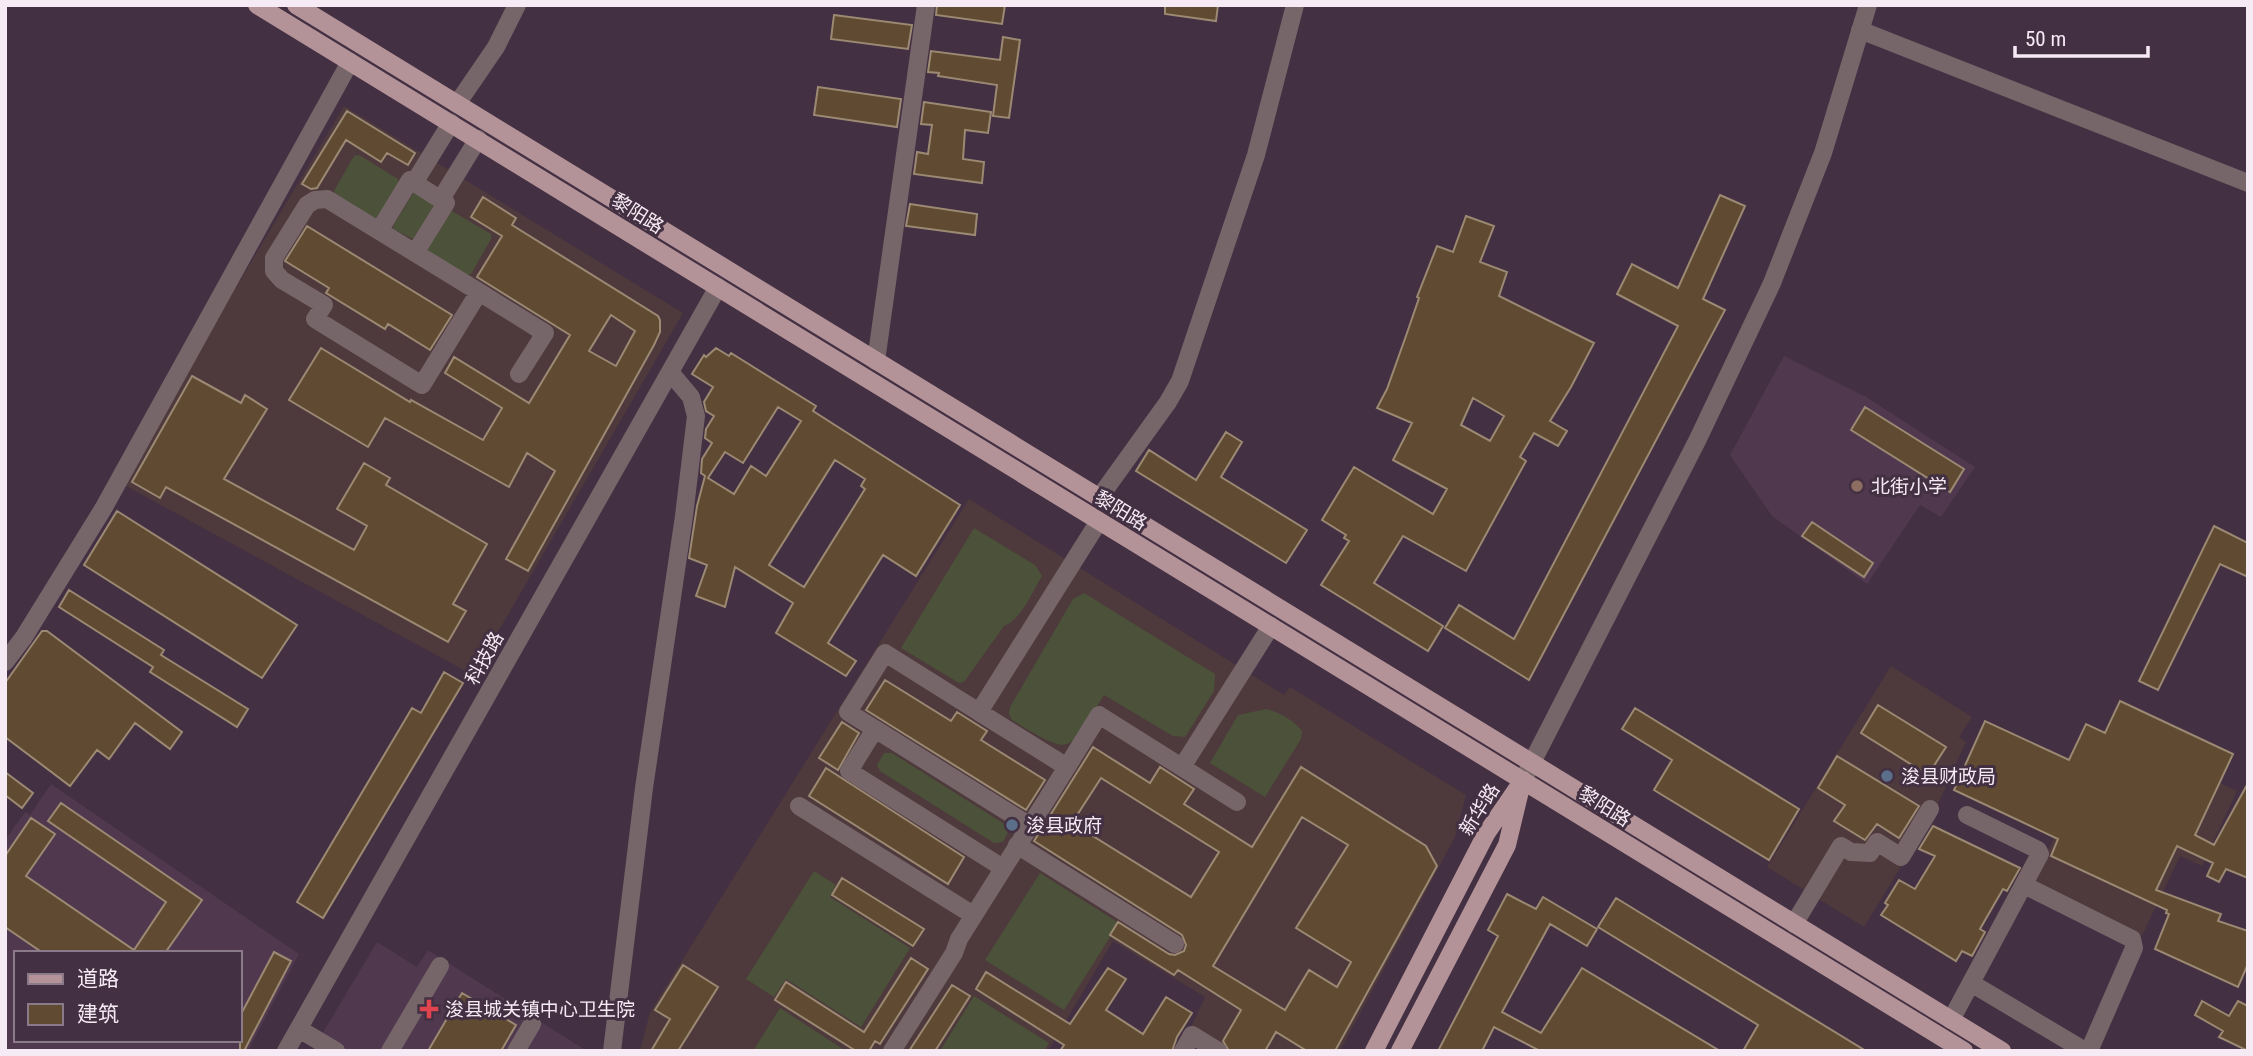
<svg xmlns="http://www.w3.org/2000/svg" width="2253" height="1056" font-family="'Roboto Condensed','Noto Sans SC',sans-serif">
	<style>
		.commercial { fill: #4e393c }
		.built { fill: #50394e; fill-rule: evenodd }
		.grass { fill: #4b5239 }
		.building { fill: #604b32; stroke: #9c8973; stroke-width: 2; fill-rule: evenodd }
		.lines { fill: none; stroke-linecap: round; stroke-linejoin: round }
		.minor { stroke: #766669; stroke-width: 18 }
		.major { stroke: #b49398; stroke-width: 18 }
		.education-dot { fill: #8d6e63; stroke: #433042; stroke-width: 2.5 }
		.service-dot { fill: #5c6f8a; stroke: #433042; stroke-width: 2.5 }
		.health-dot { fill: #e0444e; stroke: #433042; stroke-width: 2.5 }
		.labels { text-anchor: middle; stroke-width: 6; stroke-linejoin: round; paint-order: stroke }
		.street-label { font-size: 19px; fill: #f6eaf5; stroke: #433042 }
		.poi-label { font-size: 19px; fill: #f6eaf5; stroke: #433042; text-anchor: start }
	</style>
	<rect width="100%" height="100%" fill="#433042"/>
	<path class="commercial" d="M344,106l339,207 -210,362 -347,-189 81,-150z
		M969,499l315,196 6,-8 176,108 -11,42 -115,214h-113l-37,-22 15,-32 -92,-56 -65,110h-408l10,-39z
		M1891,666l81,51 -13,20 7,5 -31,69 -71,116 -97,-60z
		M2118,736l119,55 -35,75 -22,-10 -38,80 -110,-51 52,-111z"/>
	<path class="built" d="M1784,356l82,41 109,70 -34,50 -21,-12 -53,79 -95,-68 -42,-61z
		M51,784l248,170 -51,97h-243v-211l20,-28 5,3zM16,953h224v87h-224z
		M377,942l40,25 11,-17 159,101h-275z"/>
	<path class="grass" d="M359,155l39,24v4l-21,35 -6,-1 -37,-22 1,-6 19,-33z
		M414,192l21,12 -22,35 -20,-10v-3z
		M452,211l39,23v5l-20,35 -5,1 -38,-23v-5z
		M974,528l61,37 7,11c-10,16 -20,43 -38,50l-40,56 -5,1 -58,-35z
		M1084,593l131,81 -1,17 -29,46 -12,-1 -69,-41c-38,59 -29,63 -92,25l-3,-6 1,-7 63,-108z
		M1266,709c12,2 29,12 36,22l-1,8 -36,58 -55,-34 28,-48z
		M884,753h8l114,72 2,7 -5,10 -9,1 -114,-72 -3,-6z
		M814,871l22,14 -6,12 80,51 -49,79 -75,-48 -12,18 -28,-18z
		M1040,873l79,50 -55,87 -79,-50z
		M974,996l75,47 -5,8h-104z
		M780,1008l66,43h-93z"/>
	<path class="building" d="M937,5h68l-3,19 -66,-9z
		M1165,5h53l-2,16 -51,-7z
		M834,15l78,10 -4,24 -77,-10z
		M1003,37l17,3 -11,78 -16,-2 4,-31 -59,-9 1,-3 -11,-1 3,-21 69,9z
		M818,87l83,12 -4,28 -83,-12z
		M924,102l67,10 -3,21 -23,-3 -2,29 21,3 -2,21 -68,-9 3,-22 11,2 4,-29 -11,-1z
		M347,111l68,42 -7,12 -21,-12 -6,9 -35,-22 -29,48 -6,1 -9,-5z
		M1720,195l25,11 -42,93 22,11 -196,370 -84,-52 14,-23 55,34 164,-313 -61,-32 15,-30 46,24z
		M483,197l33,21 -4,7 146,91 2,4v12l-6,13 -126,226 -22,-12 49,-88 -28,-18 -18,34 -124,-69 -17,29 -79,-47 32,-52 89,54 1,-2 72,40 19,-32 -57,-35 9,-16 75,46 41,-68 -93,-58 25,-41 -31,-19zM611,315l24,16 -19,35 -27,-15z
		M910,204l67,10 -2,21 -69,-9z
		M1466,216l28,10 -14,36 27,10 -8,24 95,47 -23,44 -21,34 17,10 -9,15 -24,-13 -14,24 6,4 -60,110 -63,-35 -29,47 69,43 -15,25 -107,-66 28,-44 -5,-3 2,-3 -24,-15 32,-53 79,47 14,-25 -54,-29 19,-37 -35,-15 10,-19 20,-56 12,-35 -2,-1 20,-51 16,6zM1473,398l31,18 -14,25 -29,-16z
		M307,226l145,89 -22,35 -42,-26 -3,5 -59,-36 3,-5 -44,-27z
		M716,348l13,8 2,-3 85,53 -3,5 147,94 -44,71 -33,-21 -55,88 28,18 -10,15 -70,-43 17,-30 -58,-36 -10,40 -29,-11 11,-31 -18,-7 8,-52 8,-30 -4,-3 1,-14 10,-16 -7,-5 1,-9 8,-13 -8,-5 -2,-9 9,-15 -21,-13 12,-19 2,2zM778,407l23,14 -35,55 -15,-10 -17,28 -26,-16 17,-26 18,11zM835,460l30,19 -4,7 4,3 -61,98 -35,-22z
		M192,376l49,27 4,-8 22,14 -43,70 130,71 13,-24 -30,-17 27,-46 26,15 -4,7 101,59 -34,60 13,7 -18,31 -282,-155 -6,11 -28,-16z
		M1865,407l99,62 -14,23 -99,-62z
		M1226,432l16,10 -21,35 86,53 -21,33 -150,-92 13,-21 47,30z
		M117,511l180,114 -35,53 -178,-113z
		M1812,522l61,41 -9,14 -62,-41z
		M2214,526l34,17v34l-28,-13 -62,126 -19,-9z
		M69,590l95,60 -3,5 87,54 -11,18 -87,-55 3,-5 -94,-60z
		M42,631h5l135,101 -12,17 -35,-26 -26,36 -12,-9 -27,36 -65,-49v-54z
		M444,672l19,11 -140,235 -26,-16 115,-194 9,5z
		M885,680l66,41 6,-9 30,19 -6,9 64,40 -19,30 -160,-100z
		M2120,701l113,53 -38,81 19,10 34,-62v95l-22,-9 -7,13 -12,-6 6,-13 -36,-17 -21,44 65,24 -3,7 30,10v33l-10,23 -83,-38 14,-35 -3,-1 1,-3 -116,-54 7,-17 -104,-49 31,-69 84,39 17,-36 19,9z
		M1878,705l68,42 -18,28 -67,-42z
		M1635,708l164,101 -30,51 -115,-70 18,-30 -50,-31z
		M842,722l17,11 -21,37 -19,-12z
		M1093,747l57,36 10,-16 34,22 -10,15 68,43 49,-80 125,79 11,20 -102,185h-28l-31,-19 -11,19h-36l-6,-10 18,-31 -63,-40 -4,5 -64,-40 8,-13 51,32 6,1 9,-4 2,-6 -4,-10 -148,-94zM1101,778l118,74 -28,45 -119,-74zM1302,817l46,28 -52,83 55,34 -14,25 -28,-17 -24,40 -72,-44z
		M1837,756l82,50 -20,32 -22,-14 -12,16 -31,-19 11,-16 -27,-17z
		M826,768l138,89 -16,27 -139,-88z
		M5,772l28,21 -11,15 -17,-13z
		M61,803l141,97 -37,53h-122l-38,-26v-71l26,-38 24,16 -29,42 108,74 32,-48 -118,-81z
		M1933,826l87,42 -13,23 -4,-2 -23,40 5,3 -13,24 -10,-5 -6,10 -75,-46 7,-10 -3,-2 14,-23 16,9 20,-33 -16,-7z
		M842,878l82,51 -11,17 -81,-51z
		M1507,894l29,15 7,-12 54,32 -10,17 -37,-22 -48,88 39,21 41,-65 138,83h-180l-46,-24 -12,24h-44l60,-115 -10,-6z
		M1616,898l119,73 131,80h-123l15,-26 -160,-98z
		M274,952l17,9 -47,90h-4v-35z
		M911,958l17,11 -48,75 -5,-3 -6,10h-13l-81,-51 11,-18 78,50z
		M683,965l35,22 -40,64h-27l19,-32 -15,-9z
		M1108,968l18,11 -20,31 37,24 23,-37 26,16 -15,24 -5,14h-112l4,-6 -88,-56 10,-17 84,52z
		M952,985l18,11 -19,30 -16,25h-26z
		M462,993l54,32 -15,26h-73z
		M2202,1001l27,15 9,-15 10,5v45l-29,-14 4,-6 -28,-16z"/>
	<g class="lines">
		<path class="minor" d="M1860,30l388,153
			M457,104l39,-57 21,-42
			M414,183l37,-60
			M327,199l152,93 -57,93 -107,-66 9,-14 -42,-25 -8,-9v-13l33,-53 8,-5z
			M441,199l37,-60
			M379,231l31,-51 36,23 -31,50
			M479,292l66,41 -26,41
			M876,361l50,-356
			M1099,498l69,-96 12,-21 76,-226 39,-150
			M5,662l19,-25 79,-128 247,-447
			M875,729l-27,-17 37,-59 94,59
			M1067,767l32,-52 138,87
			M1182,767l89,-141
			M1523,780l174,-339 75,-158 51,-130 45,-148
			M799,806l174,109
			M1017,845l158,99
			M1003,868l-154,-97 26,-42 155,97
			M2024,885l108,54 2,9 -45,103
			M1794,924l47,-78 10,6 19,1 7,-11 24,15 29,-48
			M1971,983l114,68
			M1951,1020l89,-166 -2,-4 -71,-35
			M299,1029l37,22
			M286,1051l432,-764
			M390,1051l50,-85
			M516,1051l16,-27
			M612,1051l32,-263 40,-272 12,-100 -5,-19 -21,-25
			M892,1051l62,-98 5,-14 108,-172 -88,-55 120,-191
			M1183,1051l9,-16 26,16"/>
		<path class="major" d="M257,5l1707,1046
			M296,5l1706,1046
			M1374,1051l112,-217 37,-54
			M1400,1051l107,-206 13,-54"/>
	</g>
	<circle class="education-dot" cx="1857" cy="486" r="7"/>
	<g class="service-dot">
		<circle cx="1887" cy="776" r="7"/>
		<circle cx="1012" cy="825" r="7"/>
	</g>
	<path class="health-dot" d="M425.5 998.5h7v7h7v7h-7v7h-7v-7h-7v-7h7z"/>
	<g class="labels">
		<g class="street-label">
			<text transform="translate(638 213) rotate(32)" y="7">黎阳路</text>
			<text transform="translate(1121 510) rotate(31)" y="7">黎阳路</text>
			<text transform="translate(484 658) rotate(-61)" y="7">科技路</text>
			<text transform="translate(1605 806) rotate(32)" y="7">黎阳路</text>
			<text transform="translate(1479 809) rotate(-58)" y="7">新华路</text>
		</g>
		<g class="poi-label">
			<text x="1871" y="493">北街小学</text>
			<text x="1901" y="783">浚县财政局</text>
			<text x="1026" y="832">浚县政府</text>
			<text x="445" y="1016">浚县城关镇中心卫生院</text>
		</g>
	</g>
	<rect width="2253" height="1056" fill="none" stroke="#f6eaf5" stroke-width="14"/>
	<rect x="14" y="951" width="228" height="91" fill="#433042" stroke="#8b7a8a" stroke-width="2"/>
	<rect x="28" y="974" width="35" height="10" fill="#b49398" stroke="#8b7a8a" stroke-width="2"/>
	<text x="77" y="986" font-size="21" fill="#f6eaf5">道路</text>
	<rect x="28" y="1004" width="35" height="21" fill="#604b32" stroke="#8b7a8a" stroke-width="2"/>
	<text x="77" y="1021" font-size="21" fill="#f6eaf5">建筑</text>
	<path d="M2015 46v10h133v-10" fill="none" stroke="#f6eaf5" stroke-width="3.5"/>
	<text x="2025" y="46" font-size="21" fill="#f6eaf5" stroke="#433042" stroke-width="5" paint-order="stroke">50 m</text>
</svg>
